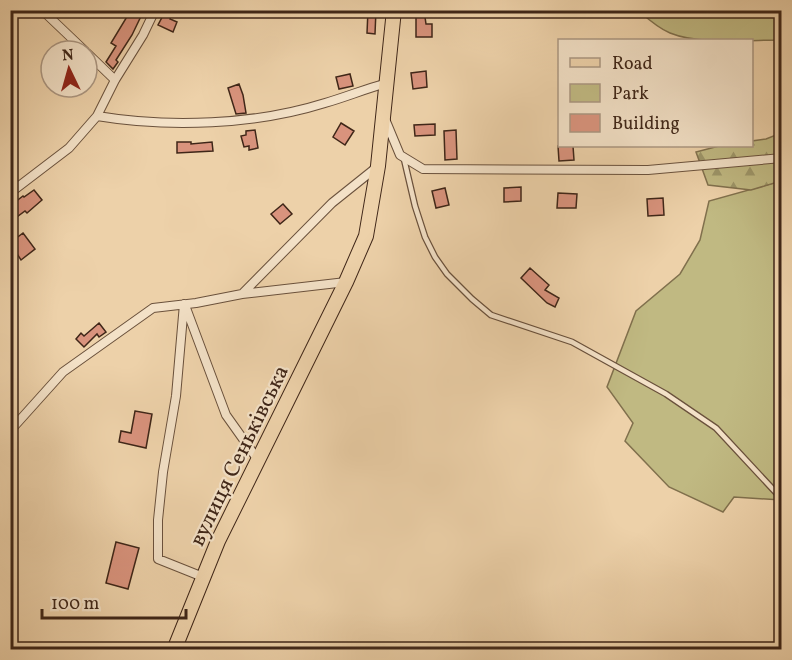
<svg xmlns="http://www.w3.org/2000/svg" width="792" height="660" font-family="Vollkorn,serif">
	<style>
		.green { fill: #c0b982; stroke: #80704d; stroke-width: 1.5 }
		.forest { fill: url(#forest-firs); stroke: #80704d; stroke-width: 1.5 }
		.building { fill: #d9937d; stroke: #3f2618; stroke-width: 1.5 }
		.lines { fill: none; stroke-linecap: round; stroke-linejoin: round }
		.lane-casing { stroke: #6a513c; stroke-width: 7 }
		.street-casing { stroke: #6a513c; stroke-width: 10 }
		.primary-casing { stroke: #3f2618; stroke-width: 16 }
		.lane { stroke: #f3e1c7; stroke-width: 4.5 }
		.street { stroke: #f3e1c7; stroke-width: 8 }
		.primary { stroke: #edd1a9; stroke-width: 14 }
		.labels { text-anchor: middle; stroke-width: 4.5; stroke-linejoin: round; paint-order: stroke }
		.street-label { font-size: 22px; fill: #3f2618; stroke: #f3e1c7 }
	</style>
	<defs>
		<pattern id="forest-firs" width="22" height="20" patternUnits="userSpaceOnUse" patternTransform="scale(1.5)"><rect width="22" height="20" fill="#c0b982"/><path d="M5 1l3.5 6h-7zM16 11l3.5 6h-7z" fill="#9d9669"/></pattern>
	</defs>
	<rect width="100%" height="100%" fill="#edd1a9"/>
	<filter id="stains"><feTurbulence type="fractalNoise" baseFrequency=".00333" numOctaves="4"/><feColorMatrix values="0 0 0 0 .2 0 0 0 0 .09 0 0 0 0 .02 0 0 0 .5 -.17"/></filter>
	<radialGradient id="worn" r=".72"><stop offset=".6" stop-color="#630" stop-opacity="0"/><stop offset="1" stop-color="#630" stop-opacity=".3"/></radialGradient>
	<path class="green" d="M639,11h142v29c-32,0 -82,5 -111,-7 -12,-5 -22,-14 -31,-22z
		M781,181v319l-47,-3 -11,15 -54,-25 -44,-46 8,-18 -26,-36 29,-76 44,-37 20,-34 9,-39z"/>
	<path class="forest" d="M781,133v48l-30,9 -43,-5 -12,-33 23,-6h33v-5l14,-2z"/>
	<path class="building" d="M131,10h13l-12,25 -16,25 2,2 -5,7 -7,-7 10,-16 -5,-3z
		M166,10h9l-5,9 7,3 -4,10 -15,-7z
		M368,10h8l-1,24 -8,-1z
		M416,10h8l2,14h6v13h-16z
		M426,71l1,16 -14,2 -2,-16z
		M350,74l3,12 -14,3 -3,-12z
		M239,84l4,11 3,18 -10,1 -8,-26z
		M341,123l13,8 -9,14 -12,-8z
		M435,124v11l-20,1 -1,-11z
		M255,130l3,18 -9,2v-4l-5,1 -3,-11 5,-1v-4z
		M456,130l1,29 -12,1 -1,-29z
		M177,142h14v2l21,-2 1,9 -36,2z
		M558,146h15l1,14 -15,1z
		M521,187v14l-17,1v-14z
		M445,188l4,17 -13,3 -4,-17z
		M34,190l8,10 -15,13 -2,-2 -15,11v-16l13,-10 1,1z
		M558,193l19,1 -1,14h-19z
		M663,198l1,17 -16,1 -1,-17z
		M283,204l9,10 -12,10 -9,-10z
		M23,233l12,16 -14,11 -11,-17z
		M530,268l19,17 -4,5 14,8 -4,9 -8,-4 -26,-25z
		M99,323l7,9 -7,5 -2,-3 -13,13 -8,-8 5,-6 3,3z
		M135,411l17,3 -6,34 -27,-6 2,-11 10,2z
		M116,542l23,6 -11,41 -22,-6z"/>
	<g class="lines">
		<defs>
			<path id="lane" d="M404,159l11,47 10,31 10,20 12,17 25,25 19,16 81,27 94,52 50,34 66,71"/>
			<path id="street" d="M42,10l43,41
				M87,53l28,27
				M97,116c72,12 158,9 228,-13 21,-6 40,-14 62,-20
				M385,119l15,36 23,14 225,1 134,-12
				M10,193l59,-45 28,-32 18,-36 28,-45 12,-25
				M242,294l90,-91 45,-36
				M184,304l-8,92 -13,76 -5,48v39l45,18
				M186,308l40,107 32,45
				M10,431l53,-59 90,-64 43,-5 46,-9 104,-12"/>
			<path id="primary" d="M174,650l44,-109 128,-259 20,-46 12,-70 16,-156"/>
		</defs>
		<use href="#lane" class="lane-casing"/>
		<use href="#street" class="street-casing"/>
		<use href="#primary" class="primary-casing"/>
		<use href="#lane" class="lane"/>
		<use href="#street" class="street"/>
		<use href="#primary" class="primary"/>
	</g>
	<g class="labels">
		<g class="street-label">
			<text transform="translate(238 455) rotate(-64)" y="8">вулиця Сенькiвська</text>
		</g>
	</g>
	<rect width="792" height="660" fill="none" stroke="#edd1a9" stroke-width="36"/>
	<rect x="12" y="12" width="768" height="636" fill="none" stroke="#3f2618" stroke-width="3"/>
	<rect x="18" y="18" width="756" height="624" fill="none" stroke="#3f2618" stroke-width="1.5"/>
	<rect x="558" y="39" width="195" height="108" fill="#f3e1c7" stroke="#ab9681" stroke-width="1.5"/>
	<rect x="570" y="58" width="30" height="9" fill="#edd1a9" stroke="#ab9681" stroke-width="1.5"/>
	<text x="612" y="69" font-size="18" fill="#3f2618">Road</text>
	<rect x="570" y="84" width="30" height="18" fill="#c0b982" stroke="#ab9681" stroke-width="1.5"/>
	<text x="612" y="99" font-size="18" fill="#3f2618">Park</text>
	<rect x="570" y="114" width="30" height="18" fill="#d9937d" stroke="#ab9681" stroke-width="1.5"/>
	<text x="612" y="129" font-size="18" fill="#3f2618">Building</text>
	<g transform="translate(69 69) rotate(355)"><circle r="28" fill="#f3e1c7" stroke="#ab9681" stroke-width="1.5"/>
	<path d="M0-4.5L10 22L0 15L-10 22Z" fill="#8f2418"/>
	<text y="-9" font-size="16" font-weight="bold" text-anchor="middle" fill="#3f2618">N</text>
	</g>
	<path d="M42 609v9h144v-9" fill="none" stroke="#3f2618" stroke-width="3"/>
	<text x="51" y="609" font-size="18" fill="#3f2618" stroke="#f3e1c7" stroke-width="4.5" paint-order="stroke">100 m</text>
	<rect width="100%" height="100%" filter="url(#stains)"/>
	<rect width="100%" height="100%" fill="url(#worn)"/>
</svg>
